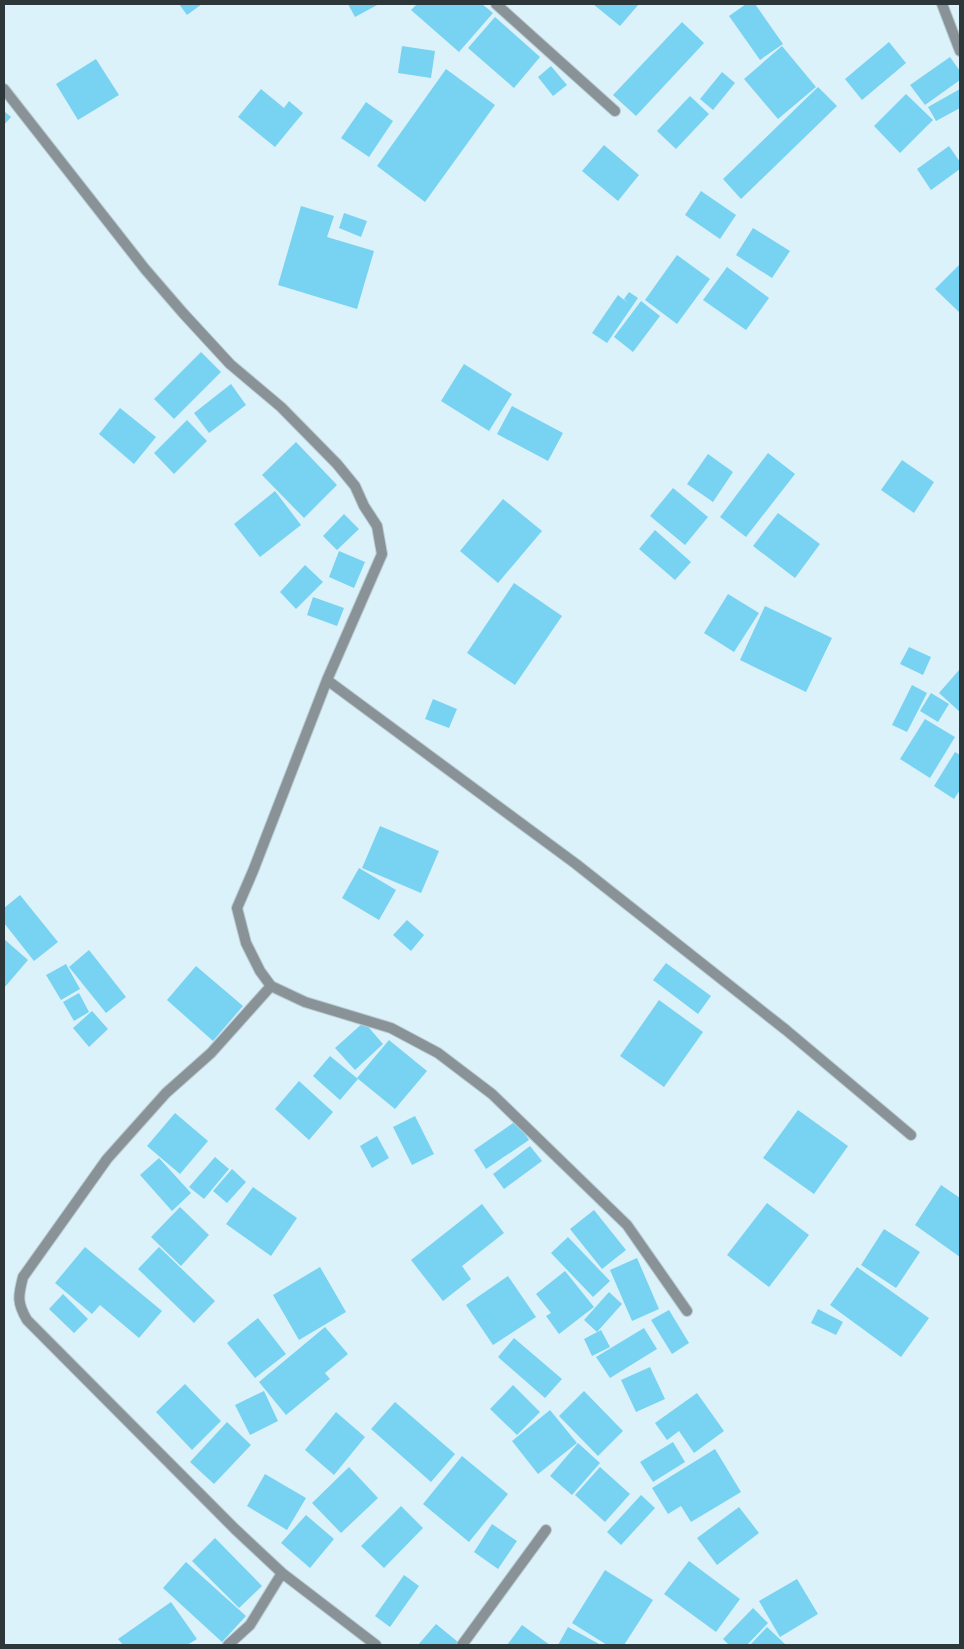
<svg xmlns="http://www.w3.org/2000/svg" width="964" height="1649" font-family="'Nunito Sans',sans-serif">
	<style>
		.building { fill: #78d2f1 }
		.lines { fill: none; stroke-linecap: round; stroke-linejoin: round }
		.street-casing { stroke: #b9ccd3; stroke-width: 12 }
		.street { stroke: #899296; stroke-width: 10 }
	</style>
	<rect width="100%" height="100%" fill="#dcf2fa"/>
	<path class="building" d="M179,4h23l-15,11z
		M348,4h31l-24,13z
		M417,4h65l11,9 -34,39 -48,-42z
		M593,4h46l-19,22z
		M746,4h9l28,40 -23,16 -31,-44z
		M495,17l45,40 -26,31 -46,-40z
		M682,22l22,21 -68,73 -23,-21z
		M889,42l17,21 -44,37 -17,-21z
		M402,46l33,5 -4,27 -33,-5z
		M782,46l34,41 -38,32 -34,-40z
		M950,57l10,14v9l-35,25 -15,-20z
		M96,59l23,36 -41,25 -22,-36z
		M551,66l16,19 -14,11 -15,-19z
		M446,69l49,36 -70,97 -48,-36z
		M722,72l13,11 -22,27 -13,-11z
		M818,87l19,19 -96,93 -18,-20z
		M261,89l23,19 5,-7 14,12 -28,34 -37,-30z
		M960,89v19l-24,13 -8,-14z
		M906,94l27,26 -33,33 -26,-27z
		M690,96l19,18 -33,35 -19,-18z
		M366,102l27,19 -24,36 -28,-19z
		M4,111l7,6 -7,8z
		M604,145l35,30 -21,26 -36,-30z
		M949,146l11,16v7l-29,21 -14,-21z
		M701,191l35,24 -16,24 -35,-24z
		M301,206l33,10 -7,21 47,14 -17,58 -79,-24z
		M344,213l23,8 -6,16 -22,-9z
		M753,228l37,23 -18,27 -36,-23z
		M677,255l33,24 -33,45 -32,-24z
		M960,264v49l-25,-24z
		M727,267l42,31 -23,32 -43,-30z
		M629,292l9,6 -31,45 -15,-10 26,-38 10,8 -4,-4z
		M641,301l19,15 -27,36 -19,-15z
		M201,352l20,20 -47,47 -20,-20z
		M464,364l48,30 -23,37 -48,-30z
		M231,384l15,21 -37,28 -15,-20z
		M512,406l51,27 -15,28 -51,-27z
		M120,408l36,29 -22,27 -35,-30z
		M187,420l20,21 -33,33 -20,-21z
		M296,442l41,43 -33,33 -42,-43z
		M768,453l27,21 -49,63 -26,-20z
		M708,454l25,18 -20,30 -26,-18z
		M902,460l32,22 -20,31 -33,-23z
		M673,488l35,29 -23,28 -35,-29z
		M275,491l26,34 -41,32 -26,-33z
		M503,499l39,32 -44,52 -38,-32z
		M778,513l42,31 -25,34 -42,-32z
		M344,514l15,15 -22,21 -14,-14z
		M655,530l36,32 -16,18 -36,-31z
		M339,551l26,11 -11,26 -25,-11z
		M305,565l18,17 -27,27 -16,-17z
		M514,583l48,33 -47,69 -48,-32z
		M728,594l31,19 -25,39 -30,-19z
		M313,597l31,11 -7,18 -30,-11z
		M765,606l67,32 -26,54 -66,-32z
		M909,647l22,10 -8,18 -23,-11z
		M960,669v43l-21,-19z
		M912,685l15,8 -20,39 -15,-7z
		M931,693l18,11 -11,18 -18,-11z
		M433,699l24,10 -8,19 -24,-9z
		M925,719l30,18 -25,41 -30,-19z
		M955,752l5,3v35l-6,9 -20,-13z
		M380,826l59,25 -18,42 -59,-25z
		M359,868l37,22 -17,30 -37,-22z
		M20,895l38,47 -24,19 -30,-38v-15z
		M407,920l17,15 -13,16 -18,-16z
		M4,939l24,21 -24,28z
		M89,950l37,47 -20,16 -37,-46z
		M666,963l45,33 -13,18 -45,-34z
		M66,964l14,25 -19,11 -15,-25z
		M196,966l47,40 -30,35 -46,-41z
		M79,993l10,19 -15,9 -11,-19z
		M659,1000l44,32 -39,55 -44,-31z
		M92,1011l16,18 -19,18 -16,-19z
		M364,1022l19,22 -28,26 -20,-22z
		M389,1040l38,31 -32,38 -38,-31z
		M330,1056l28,23 -18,21 -27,-24z
		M299,1081l34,31 -24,28 -34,-31z
		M798,1110l50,36 -34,48 -51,-36z
		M175,1113l33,28 -28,33 -33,-28z
		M415,1116l19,38 -22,11 -19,-38z
		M516,1121l13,19 -43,29 -12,-19z
		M377,1136l12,22 -17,10 -12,-22z
		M530,1146l12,15 -38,28 -11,-15z
		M215,1157l14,12 -25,30 -15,-12z
		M159,1158l32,35 -19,18 -32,-36z
		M232,1169l14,13 -19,21 -14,-12z
		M941,1185l19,13v59l-45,-32z
		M253,1187l44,31 -26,38 -45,-32z
		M767,1203l42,32 -40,52 -42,-32z
		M482,1204l22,29 -42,33 9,13 -28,22 -32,-41z
		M180,1207l29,28 -28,31 -30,-29z
		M594,1210l32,40 -24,19 -32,-40z
		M884,1229l36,23 -24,36 -35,-23z
		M568,1237l42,44 -17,16 -42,-44z
		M85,1247l77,64 -23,27 -39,-33 -8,9 -37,-31z
		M159,1247l56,54 -21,22 -56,-54z
		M637,1258l22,51 -27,12 -22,-51z
		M320,1267l26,45 -47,28 -26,-45z
		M857,1267l72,51 -28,39 -71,-52z
		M565,1271l29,36 -35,27 -13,-18 5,-3 -15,-19z
		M508,1276l28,41 -43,28 -27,-40z
		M609,1292l13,12 -25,28 -13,-12z
		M63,1294l25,25 -14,14 -25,-24z
		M818,1309l25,13 -7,13 -25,-12z
		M669,1310l20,33 -17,11 -21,-34z
		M258,1318l28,36 -31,24 -28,-35z
		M325,1327l23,27 -23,19 5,6 -44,36 -27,-33z
		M644,1328l13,21 -47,29 -14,-21z
		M601,1330l9,17 -18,9 -8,-17z
		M514,1338l48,41 -17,19 -47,-41z
		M650,1367l15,32 -29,13 -15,-32z
		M185,1384l36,37 -29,29 -36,-38z
		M513,1385l27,27 -23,23 -27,-26z
		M264,1391l14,30 -28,14 -15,-30z
		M584,1391l39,40 -25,25 -39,-40z
		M697,1393l27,38 -30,22 -15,-22 -12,9 -12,-17z
		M395,1402l60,52 -24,28 -60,-53z
		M550,1410l27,33 -39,31 -26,-33z
		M336,1412l29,25 -31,38 -29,-25z
		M227,1422l24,23 -37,39 -24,-22z
		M673,1442l12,20 -32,20 -13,-20z
		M578,1443l22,20 -28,32 -22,-19z
		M715,1449l26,43 -50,30 -10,-16 -13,8 -16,-26z
		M462,1456l46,38 -39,48 -46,-38z
		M349,1467l29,31 -37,35 -29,-30z
		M600,1467l30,27 -25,28 -30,-27z
		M265,1474l41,24 -19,32 -40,-24z
		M641,1495l14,13 -34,37 -14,-13z
		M401,1506l22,22 -39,40 -23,-22z
		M739,1507l20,26 -42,32 -20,-27z
		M306,1515l28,24 -24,29 -29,-25z
		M492,1524l25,17 -19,28 -24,-17z
		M215,1538l47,48 -23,22 -47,-47z
		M689,1561l51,38 -24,33 -52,-38z
		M186,1562l60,54 -24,26 -59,-54z
		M605,1570l48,30 -29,45h-17l-35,-22z
		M404,1575l15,11 -29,41 -15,-11z
		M797,1579l21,35 -38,23 -21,-36z
		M171,1602l26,37 -10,6h-64l-5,-6z
		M753,1608l15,15 -21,22h-18l-6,-6z
		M436,1624l22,18 -2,3h-38z
		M522,1625l28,20h-43z
		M568,1627l33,18h-43z
		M767,1627l19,18h-36z"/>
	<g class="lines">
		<defs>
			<path id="street" d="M496,4l119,107
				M942,4l18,47
				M4,89l141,180 38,44 47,51 51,43 56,57 18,22 9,20 13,20 5,28 -55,126 -74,191 -16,37 9,35 14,28 11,15 34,16 86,26 47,25 54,41 135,131 60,86
				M327,680l249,184 210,166 125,105
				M271,986l-60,67 -45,40 -59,66 -84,118c-5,19 -6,26 4,43l208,209 47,44 94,72
				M228,1645l22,-20 32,-52
				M462,1645l84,-115"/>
		</defs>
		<use href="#street" class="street-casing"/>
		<use href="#street" class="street"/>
	</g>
	<rect width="964" height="1649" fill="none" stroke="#2d3639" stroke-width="10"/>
</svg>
